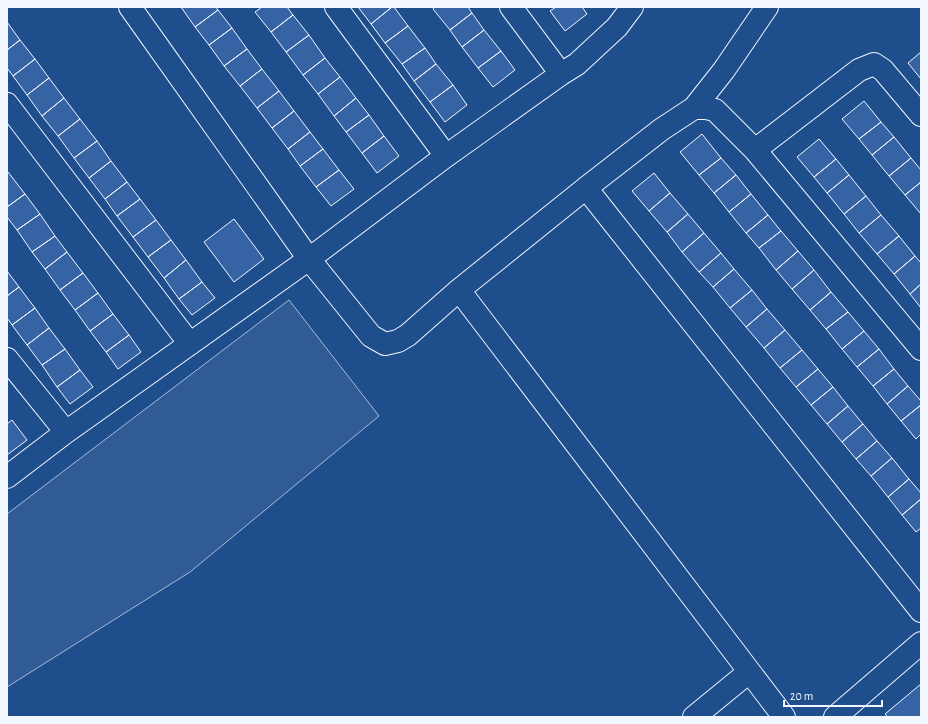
<svg xmlns="http://www.w3.org/2000/svg" width="928" height="724" font-family="'Alegreya Sans',sans-serif">
	<style>
		.green { fill: #305b95; stroke: #a8bbd7 }
		.building { fill: #3563a3; stroke: #f2f6ff }
		.lines { fill: none; stroke-linecap: round; stroke-linejoin: round }
		.minor-casing { stroke: #f2f6ff; stroke-width: 24 }
		.minor { stroke: #1f4e8c; stroke-width: 22 }
	</style>
	<rect width="100%" height="100%" fill="#1f4e8c"/>
	<path class="green" d="M289,300l90,116 -189,156 -183,115v-173z"/>
	<path class="building" d="M181,7h35l2,3 -23,17z
		M262,7h25l6,8 -22,17 -16,-20z
		M358,7h34l-21,17z
		M392,7h2l14,19 -23,17 -14,-19z
		M435,7h33l4,6 -22,17 -17,-21z
		M556,7h26l5,7 -22,17 -15,-20z
		M218,10l14,18 -23,17 -14,-18z
		M472,13l12,17 -22,17 -12,-17z
		M293,15l16,20 -23,17 -15,-20z
		M7,22l13,18 -13,10z
		M408,26l17,22 -23,16 -17,-21z
		M232,28l15,21 -23,17 -15,-21z
		M484,30l17,21 -23,17 -16,-21z
		M309,35l16,23 -22,17 -17,-23z
		M20,40l15,19 -22,17 -6,-8v-18z
		M425,48l11,16 -22,17 -12,-17z
		M247,49l15,20 -22,17 -16,-20z
		M501,51l14,19 -22,17 -15,-19z
		M921,52v27l-13,-16z
		M325,58l15,19 -22,17 -15,-19z
		M35,59l14,19 -22,17 -14,-19z
		M436,64l17,21 -23,17 -16,-21z
		M262,69l17,22 -22,17 -17,-22z
		M340,77l16,21 -22,18 -16,-22z
		M49,78l15,20 -22,18 -15,-21z
		M453,85l14,20 -22,17 -15,-20z
		M279,91l15,20 -22,17 -15,-20z
		M64,98l16,21 -22,17 -16,-20z
		M356,98l13,17 -23,17 -12,-16z
		M864,101l17,21 -22,17 -17,-20z
		M294,111l16,21 -22,17 -16,-21z
		M369,115l15,21 -22,17 -16,-21z
		M80,119l17,22 -23,17 -16,-22z
		M881,122l13,15 -22,18 -13,-16z
		M310,132l13,17 -23,17 -12,-17z
		M702,134l19,24 -22,17 -19,-23z
		M384,136l15,20 -22,17 -15,-20z
		M894,137l17,21 -22,18 -17,-21z
		M819,139l17,20 -22,18 -17,-20z
		M97,141l14,20 -22,17 -15,-20z
		M323,149l16,21 -23,17 -16,-21z
		M721,158l15,17 -22,18 -15,-18z
		M911,158l10,12v12l-16,13 -16,-19z
		M836,159l13,16 -22,18 -13,-16z
		M111,161l16,21 -22,17 -16,-21z
		M339,170l15,19 -23,17 -15,-19z
		M7,172h1l17,22 -18,13z
		M654,173l16,20 -21,18 -17,-20z
		M736,175l15,19 -22,18 -15,-19z
		M849,175l17,21 -22,18 -17,-21z
		M127,182l13,17 -23,17 -12,-17z
		M921,182v32l-16,-19z
		M670,193l18,21 -21,18 -18,-21z
		M25,194l15,20 -23,16 -10,-13v-10z
		M751,194l17,21 -22,18 -17,-21z
		M866,196l15,19 -22,18 -15,-19z
		M140,199l16,21 -23,17 -16,-21z
		M40,214l15,22 -23,16 -15,-22z
		M688,214l16,19 -22,19 -15,-20z
		M768,215l13,16 -22,17 -13,-15z
		M881,215l18,21 -22,18 -18,-21z
		M234,219l30,40 -30,23 -30,-40z
		M156,220l15,20 -23,17 -15,-20z
		M781,231l17,20 -22,19 -17,-22z
		M704,233l17,20 -22,19 -17,-20z
		M55,236l12,16 -22,17 -13,-17z
		M899,236l16,20 -21,18 -17,-20z
		M171,240l15,20 -22,18 -16,-21z
		M798,251l16,19 -22,19 -16,-19z
		M67,252l16,21 -23,17 -15,-21z
		M721,253l13,16 -21,18 -14,-15z
		M915,256l6,7v21l-11,10 -16,-20z
		M186,260l16,22 -23,17 -15,-21z
		M734,269l18,21 -22,18 -17,-21z
		M814,270l17,22 -21,18 -18,-21z
		M7,271l12,16 -12,9z
		M83,273l15,20 -23,17 -15,-20z
		M202,282l13,16 -23,17 -13,-16z
		M921,284v24l-11,-14z
		M19,287l16,21 -23,17 -5,-7v-22z
		M752,290l15,19 -21,18 -16,-19z
		M831,292l17,20 -22,17 -16,-19z
		M98,293l15,21 -23,17 -15,-21z
		M35,308l14,20 -22,17 -15,-20z
		M767,309l18,21 -21,18 -18,-21z
		M848,312l16,19 -22,18 -16,-20z
		M113,314l16,21 -23,17 -16,-21z
		M49,328l16,21 -23,16 -15,-20z
		M785,330l17,20 -22,18 -16,-20z
		M864,331l15,18 -22,18 -15,-18z
		M129,335l12,17 -23,17 -12,-17z
		M65,349l15,21 -23,17 -15,-22z
		M879,349l15,20 -21,17 -16,-19z
		M802,350l16,19 -22,18 -16,-19z
		M818,369l15,18 -22,18 -15,-18z
		M894,369l14,17 -21,18 -14,-18z
		M80,370l13,17 -23,17 -13,-17z
		M908,386l13,15v4l-20,16 -14,-17z
		M833,387l15,19 -21,18 -16,-19z
		M921,405v29l-5,5 -15,-18z
		M848,406l15,18 -21,18 -15,-18z
		M12,420l15,20 -20,15v-31z
		M863,424l14,17 -21,18 -14,-17z
		M877,441l15,17 -21,18 -15,-17z
		M892,458l17,21 -21,18 -17,-21z
		M909,479l12,14v6l-19,16 -14,-18z
		M921,499v29l-5,4 -14,-17z
		M921,684v33h-33l-3,-3z"/>
	<g class="lines">
		<defs>
			<path id="minor" d="M130,7l179,252 62,77 14,8 13,-3 10,-6 51,-45 127,-102 335,423
				M336,7l110,149
				M511,7l50,67
				M7,104l183,240
				M694,108l30,-38 43,-63
				M755,150l104,-80 15,-6 9,6 38,45
				M586,188l76,-59 32,-21h12l9,2 40,40 166,199
				M459,290l325,427
				M7,359l59,73
				M7,477l59,-45 243,-173 137,-103 115,-82 16,-10 40,-37 15,-20
				M694,717l55,-45
				M835,717l86,-74"/>
		</defs>
		<use href="#minor" class="minor-casing"/>
		<use href="#minor" class="minor"/>
	</g>
	<rect width="928" height="724" fill="none" stroke="#f2f6ff" stroke-width="16"/>
	<path d="M784 700v6h98v-6" fill="none" stroke="#f2f6ff" stroke-width="2"/>
	<text x="790" y="700" font-size="12" fill="#f2f6ff" stroke="#1f4e8c" stroke-width="3" paint-order="stroke">20 m</text>
</svg>
